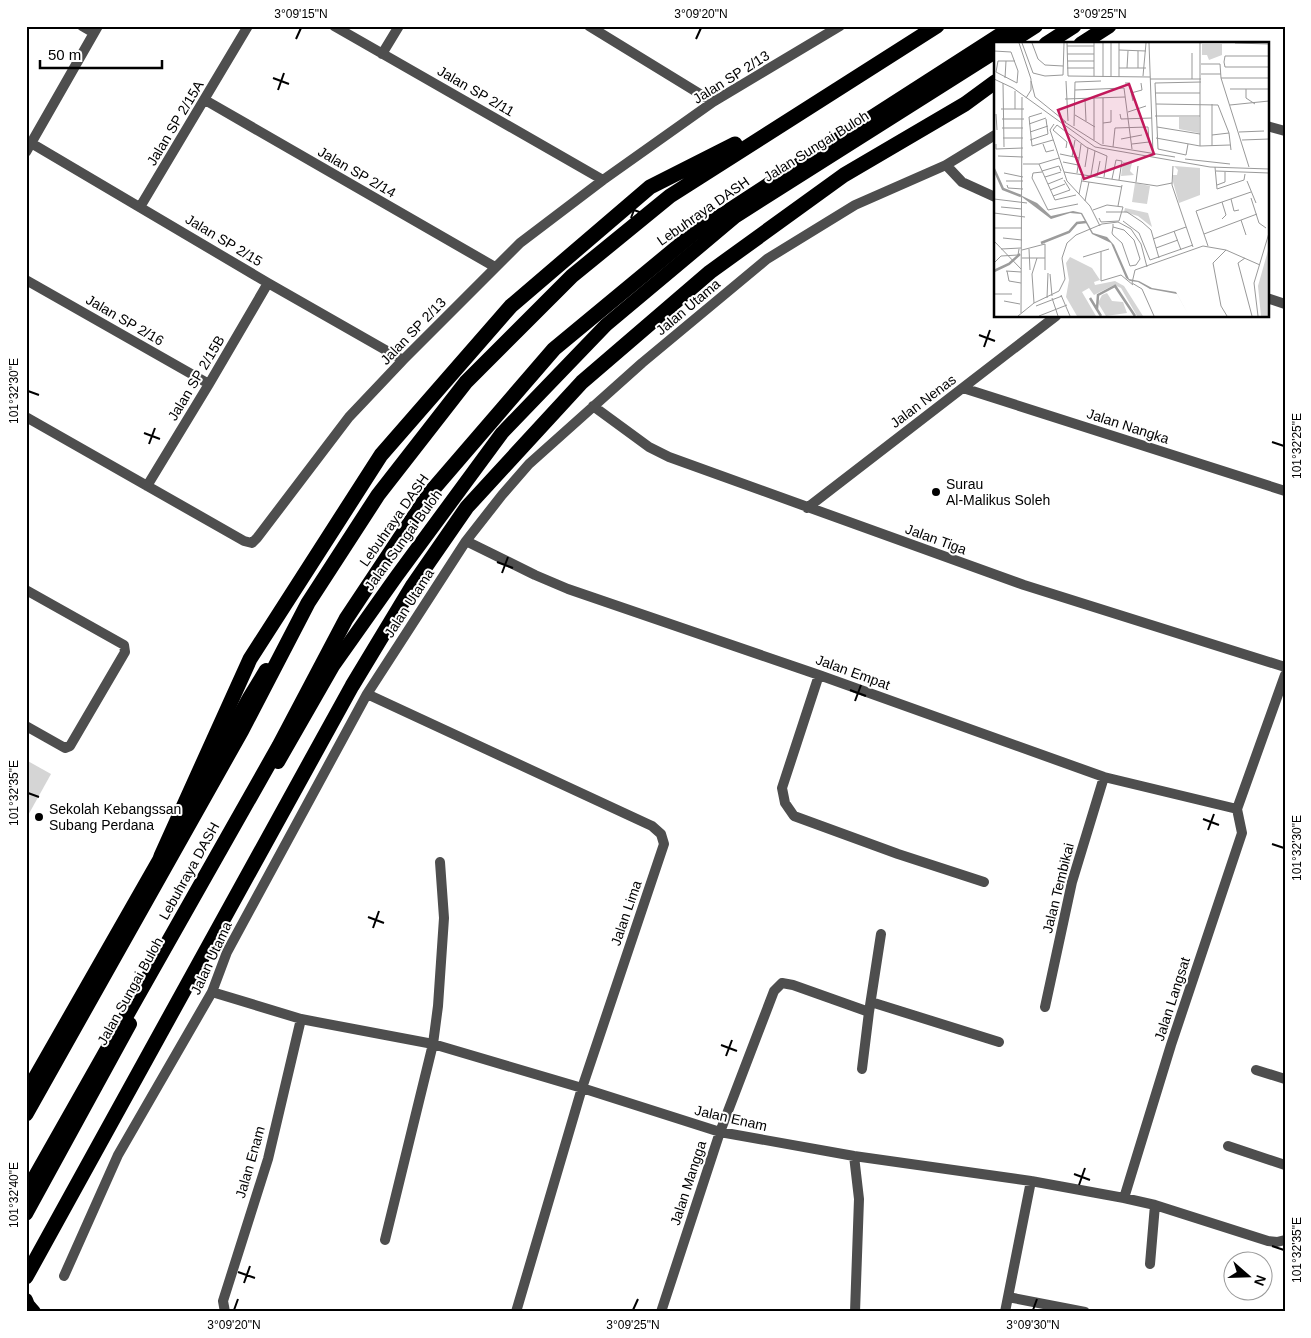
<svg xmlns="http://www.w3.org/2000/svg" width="1311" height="1338" font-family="Helvetica,sans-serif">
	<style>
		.garden { fill: #d5d5d5 }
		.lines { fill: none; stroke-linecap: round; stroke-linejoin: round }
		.minor { stroke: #4e4e4e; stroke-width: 10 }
		.trunk { stroke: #000; stroke-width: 14 }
		.motorway { stroke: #000; stroke-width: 15 }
		.ticks { fill: none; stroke: #000; stroke-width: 2 }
		.poi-dot { fill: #000; stroke: #fff; stroke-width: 2 }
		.labels { text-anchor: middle; stroke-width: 4; stroke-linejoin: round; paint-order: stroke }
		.street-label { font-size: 14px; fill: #000; stroke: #fff }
		.poi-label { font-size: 14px; fill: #000; stroke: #fff; text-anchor: start }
		.inset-river { fill: none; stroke: #9c9c9c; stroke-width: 2.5 }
		.inset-road { fill: none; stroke: #999; stroke-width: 1 }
		.view { fill: #c2185b; fill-opacity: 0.15; stroke: #c2185b; stroke-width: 2.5 }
		.inset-edge { fill: none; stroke: #000; stroke-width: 2.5 }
		.neatline { fill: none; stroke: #000; stroke-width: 2 }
		.ticks-label { font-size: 12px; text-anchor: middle; fill: #000 }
	</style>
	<rect width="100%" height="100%" fill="#fff"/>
	<path class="garden" d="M26,760l25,14 -25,45z"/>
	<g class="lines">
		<path class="minor" d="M82,26l12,7
			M334,26l269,154
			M589,26l124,76
			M382,54l17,-28
			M205,100l290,167
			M1267,126l18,5
			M31,143l237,140 135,77
			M26,152l72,-126
			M946,165l16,17 33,15
			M140,207l108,-181
			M26,280l183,104
			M1267,298l18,6
			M963,388l322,103
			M593,406l56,41 20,10 355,128 261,82
			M26,417l218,124 8,2 5,-5 92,-121 54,-57 117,-117 83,-63 110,-78 127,-76
			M147,486l62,-102 59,-101
			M807,508l249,-192
			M466,541l69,34 33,14 251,86 285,102 133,32
			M26,590l98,55 1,7 -55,94 -5,2 -39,-22
			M819,675l-37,113 3,15 9,13 104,38 86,28
			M367,694l285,132 9,8 3,10 -82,244 -66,224
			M1237,809l48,-134
			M212,992l89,27 132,25 149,44 138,44 134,24 177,25 93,17 31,7 113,36 9,1 8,-2
			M871,1002l128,40
			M1045,1007l27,-125 32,-105
			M862,1069l7,-57 12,-78
			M1256,1070l29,9
			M1228,1146l57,19
			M854,1156l5,43 -4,113
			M1124,1198l47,-153 71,-212 -5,-24
			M385,1240l48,-196 5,-38 6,-88 -4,-56
			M1150,1264l5,-59
			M64,1276l54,-121 94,-163 15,-40 140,-258 99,-153 36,-46 27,-31 113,-101 125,-104 88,-54 91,-40 49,-30
			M1008,1297l77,15
			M225,1312l-2,-11 45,-142 33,-140
			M661,1312l59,-180 54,-141 8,-8 11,2 76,27
			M1005,1312l26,-131"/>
		<path class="trunk" d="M1008,44l28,-18
			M278,762l55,-96 63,-89 106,-144 104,-108 130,-109 259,-164
			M194,797l55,-99 17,-28
			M26,1093l141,-247
			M26,1214l104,-190
			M26,1300l2,5 6,7"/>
		<path class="motorway" d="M1046,44l28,-18
			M1081,44l28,-18
			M161,856l89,-197 131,-204 130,-149 139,-119 85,-43
			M26,1114l216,-384 66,-127 70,-108 88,-113 106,-106 98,-80 267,-170
			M26,1193l253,-447 67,-127 83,-125 125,-145 139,-115 167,-109 154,-99
			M26,1277l326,-591 61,-101 54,-78 115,-125 128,-110 134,-97 121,-71 30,-22"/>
	</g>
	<path class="ticks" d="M296,39l5,-11M696,39l5,-11M1096,39l4,-11M273,78l16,6M278,90l6,-17M626,207l16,6M631,218l6,-16M979,335l16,6M984,347l6,-17M28,391l11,4M144,433l16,6M1272,442l12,4M149,444l6,-16M497,562l16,6M502,573l6,-16M850,690l16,6M855,701l6,-16M28,793l11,4M1203,819l16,6M1208,830l6,-16M1272,844l12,4M368,917l16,6M373,928l6,-17M721,1045l16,6M726,1056l6,-16M1074,1174l16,6M1079,1185l6,-17M28,1195l11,4M1272,1246l12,4M238,1272l17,6M244,1283l6,-17M234,1310l4,-11M633,1310l5,-11M1033,1310l4,-11"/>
	<g class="poi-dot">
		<circle cx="936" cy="492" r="5"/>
		<circle cx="39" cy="817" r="5"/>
	</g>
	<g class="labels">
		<g class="street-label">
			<text transform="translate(731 77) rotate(-32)" y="5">Jalan SP 2/13</text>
			<text transform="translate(476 91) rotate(30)" y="5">Jalan SP 2/11</text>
			<text transform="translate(175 123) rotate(-59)" y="5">Jalan SP 2/15A</text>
			<text transform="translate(816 146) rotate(-32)" y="5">Jalan Sungai Buloh</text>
			<text transform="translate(357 172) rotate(30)" y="5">Jalan SP 2/14</text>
			<text transform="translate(703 211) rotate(-35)" y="5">Lebuhraya DASH</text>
			<text transform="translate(224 240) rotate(31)" y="5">Jalan SP 2/15</text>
			<text transform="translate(688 307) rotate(-40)" y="5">Jalan Utama</text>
			<text transform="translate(125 320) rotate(30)" y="5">Jalan SP 2/16</text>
			<text transform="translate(413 331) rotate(-46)" y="5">Jalan SP 2/13</text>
			<text transform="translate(196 378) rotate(-59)" y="5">Jalan SP 2/15B</text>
			<text transform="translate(923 401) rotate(-37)" y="5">Jalan Nenas</text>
			<text transform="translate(1128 426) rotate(18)" y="5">Jalan Nangka</text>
			<text transform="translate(394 520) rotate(-55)" y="5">Lebuhraya DASH</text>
			<text transform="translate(936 539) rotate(20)" y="5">Jalan Tiga</text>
			<text transform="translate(403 540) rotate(-54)" y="5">Jalan Sungai Buloh</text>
			<text transform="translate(409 603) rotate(-57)" y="5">Jalan Utama</text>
			<text transform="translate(853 672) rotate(20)" y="5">Jalan Empat</text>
			<text transform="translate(189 871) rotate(-61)" y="5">Lebuhraya DASH</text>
			<text transform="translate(1058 888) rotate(-76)" y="5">Jalan Tembikai</text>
			<text transform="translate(626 913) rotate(-71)" y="5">Jalan Lima</text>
			<text transform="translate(211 958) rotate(-65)" y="5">Jalan Utama</text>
			<text transform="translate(130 991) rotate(-61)" y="5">Jalan Sungai Buloh</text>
			<text transform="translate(1172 999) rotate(-72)" y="5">Jalan Langsat</text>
			<text transform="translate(731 1118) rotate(13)" y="5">Jalan Enam</text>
			<text transform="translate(250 1162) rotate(-74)" y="5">Jalan Enam</text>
			<text transform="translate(688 1183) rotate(-72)" y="5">Jalan Mangga</text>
		</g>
		<g class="poi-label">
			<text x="946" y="489">Surau<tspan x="946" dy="16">Al-Malikus Soleh</tspan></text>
			<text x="49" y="814">Sekolah Kebangssan<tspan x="49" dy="16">Subang Perdana</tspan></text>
		</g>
	</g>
	<g transform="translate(994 42)">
		<rect width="275" height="275" fill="#fff"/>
		<path d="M208,2h20v11l-13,5 -2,-5h-5zM185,75h20v16l-20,-4zM141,141l15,3 -3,18 -15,-2zM131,166l23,5 4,14 -14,-11 -14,-4zM76,215l22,11 8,12 -6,2 1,3 20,-4 9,5 19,30h-6l-16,-28 -7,-3 -20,10 -5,-7 -7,4 14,24h-19l-11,-19 3,-17 -3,-17zM113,251l5,8 11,1 4,11 -21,3 -8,-13 4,-8z" fill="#d5d5d5"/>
		<path d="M180,124l26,2v27l-21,8 -6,-21 -1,-7h5l1,-5zM275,205v69h-8l-3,-30z" fill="#d5d5d5"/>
		<path d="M129,120l9,1 -2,8 4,4 -13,1z" fill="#d5d5d5"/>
		<path d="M24,152l19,9 14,13 22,-5 9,2 11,20 14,4 7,8 15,34 10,2 13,7 24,4 13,24 -12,-22 -27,-5 -12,-7 -8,-1 -4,-3 -15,-35 -19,-9 -11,-20 -11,-1 -19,6z" fill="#9c9c9c"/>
		<path class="inset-river" d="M0,127l9,20 18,7M47,201l28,-11 8,-9 9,-1M0,229l15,-7 11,-10M96,256l11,18M103,267l1,-14 17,-9 20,30"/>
		<path class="inset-road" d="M25,1l12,36v11l-5,8M28,1l11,30 12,3 18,-1 1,-32M38,1l6,16 7,6 18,1M73,1l1,33 82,1M109,1v34M117,1v34M125,1v34M155,1l4,111M241,1l34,1M73,4h27M125,8l27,1M0,9l17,1 7,19 -1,12 -21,-11 2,-11h17M144,9v17M198,11v26M73,12h27M275,14h-44l-1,6 1,5h44M73,19h27M207,22h19l1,14 28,89M73,26h27M125,26h27M133,26l1,-17M207,32h20M100,34v-33M149,34l3,-33M11,36l1,-17M227,36h48M0,37l19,9 82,59 115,20 59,2M156,37h51M37,39l4,16 31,25M72,39l2,40M9,41l1,64M131,41h4l4,18M236,47h39M252,47v9l9,6M81,48l49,-2 8,61M21,49v18M137,51l11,-3 -1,-7M161,51h45M109,56v46M71,57l60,-2M91,57l1,22M162,62l62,1 11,28 2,17M218,62v42M236,63l39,-4M7,67h23M134,70l18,-6M48,71l-13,4 3,29 21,-6M2,72l1,16M126,72l1,5 31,-1M81,73l20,12M161,74h45M8,77h22M69,79l38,24 74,12M109,81l8,-1v-12M35,82l17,-6M60,82l-4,6 17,51 23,25 10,20M80,84l1,-44 26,-1M163,85l43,7M8,86h21M36,90l18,-6M245,90l25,-1M218,93l17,-2M9,96h20M162,96l44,8 30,-1M127,97l21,-4M36,98l18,-6 -2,-15M100,98v-42M248,98l27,-1M2,102v5l27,-1M49,102l3,8 8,-2M194,102l-2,11 -28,-6 -3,-66 46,-1M206,104v-103M119,105l2,-19 33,-1 1,15 -17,2M72,106l1,-6 -14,-12 4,-5 29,22 21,9 -3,21M66,112l19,4M4,114l25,1M78,115l3,-17M191,117l45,5M69,120l15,3M29,122h16l20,-6M45,122l16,36 21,-5M179,124l-1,19 21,62M91,125l3,-19M221,125l2,22 27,-9 1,-6M48,129l17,-5 2,5M222,129l53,2M48,130l-9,1 -1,5 16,32 30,-6M70,130l93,14 15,-3M10,131l19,4M83,131l4,-29M97,133l4,-24M103,134l3,-15M51,135l16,-5M118,137l4,-19 6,1 -3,19M12,139h17M88,139l40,6M253,139l9,22M142,140l2,-16M54,142l15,-6M13,143l1,3 15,1M223,143l8,-3v-10M56,148l15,-6M85,152l4,-20M59,154l17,-6 -6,-10M257,156l8,25 7,5M0,157l33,4M237,157l3,12 5,-1M91,159l4,-19M228,160l4,13 -4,4M124,164l4,-21M7,165l21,2M99,168l14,-5 16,2 -4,14 -18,1 -2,-4M112,170h21l15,10 9,8 8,28M0,171l31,4M247,178l5,15M129,179l16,12 11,27 43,-15M119,185l11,3 10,10 6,19 -4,6 -6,1 -8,-23 -9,-8 -1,-2 1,-6v-3M0,186h28M180,189l7,19M210,192l53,-20M9,196l19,2M159,197l33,-12M0,199l27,28M214,204l-12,-35 55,-19M162,206l22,-8M7,207l20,-1M35,207l1,21M28,208l23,-6v26M232,208l-13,13 8,43 6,10M107,210v29l20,-6 12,10M89,215l26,-8M28,216h23M251,216l-7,5 14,53M0,221l7,-7 17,-1 1,-6M12,229l15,1M13,229l2,10 12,2M56,232l2,22M148,247l-10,-6 3,-13 68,-24 23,4 34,15M148,247l12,27M0,252h18M67,253l9,21M53,256l1,-25M58,256l6,18M10,259l16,3M40,261l-2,-29 5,-16M42,264l26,-10M27,271l1,-216M24,274l16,-13 25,-12 6,-12 -3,-21 5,-15 9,-8 26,-11 16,-2 13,7 10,15 6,23M45,274l28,-11M264,274l-4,-33 15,-50"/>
		<path class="view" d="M135,42l25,70 -70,25 -26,-69z"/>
		<rect width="275" height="275" class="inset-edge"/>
	</g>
	<rect width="1311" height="1338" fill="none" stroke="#ffffff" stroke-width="55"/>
	<g transform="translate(1248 1276) rotate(110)"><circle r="24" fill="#ffffff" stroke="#999999"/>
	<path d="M0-4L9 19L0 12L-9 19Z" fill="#000000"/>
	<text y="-8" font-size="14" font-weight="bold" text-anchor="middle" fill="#000000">N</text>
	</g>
	<path d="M40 60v8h122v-8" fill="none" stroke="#000000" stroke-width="2.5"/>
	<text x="48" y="60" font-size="15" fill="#000000" stroke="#ffffff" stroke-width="4" paint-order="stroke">50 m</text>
	<rect x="28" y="28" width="1256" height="1282" class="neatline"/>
	<g class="ticks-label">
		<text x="301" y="18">3°09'15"N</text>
		<text x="701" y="18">3°09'20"N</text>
		<text x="1100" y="18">3°09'25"N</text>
		<text transform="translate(14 391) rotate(-90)" y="4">101°32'30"E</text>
		<text transform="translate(1297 446) rotate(-90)" y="4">101°32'25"E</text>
		<text transform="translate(14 793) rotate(-90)" y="4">101°32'35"E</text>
		<text transform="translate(1297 848) rotate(-90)" y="4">101°32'30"E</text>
		<text transform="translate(14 1195) rotate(-90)" y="4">101°32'40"E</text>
		<text transform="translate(1297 1250) rotate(-90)" y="4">101°32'35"E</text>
		<text x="234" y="1329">3°09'20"N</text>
		<text x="633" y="1329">3°09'25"N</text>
		<text x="1033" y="1329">3°09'30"N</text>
	</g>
</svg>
